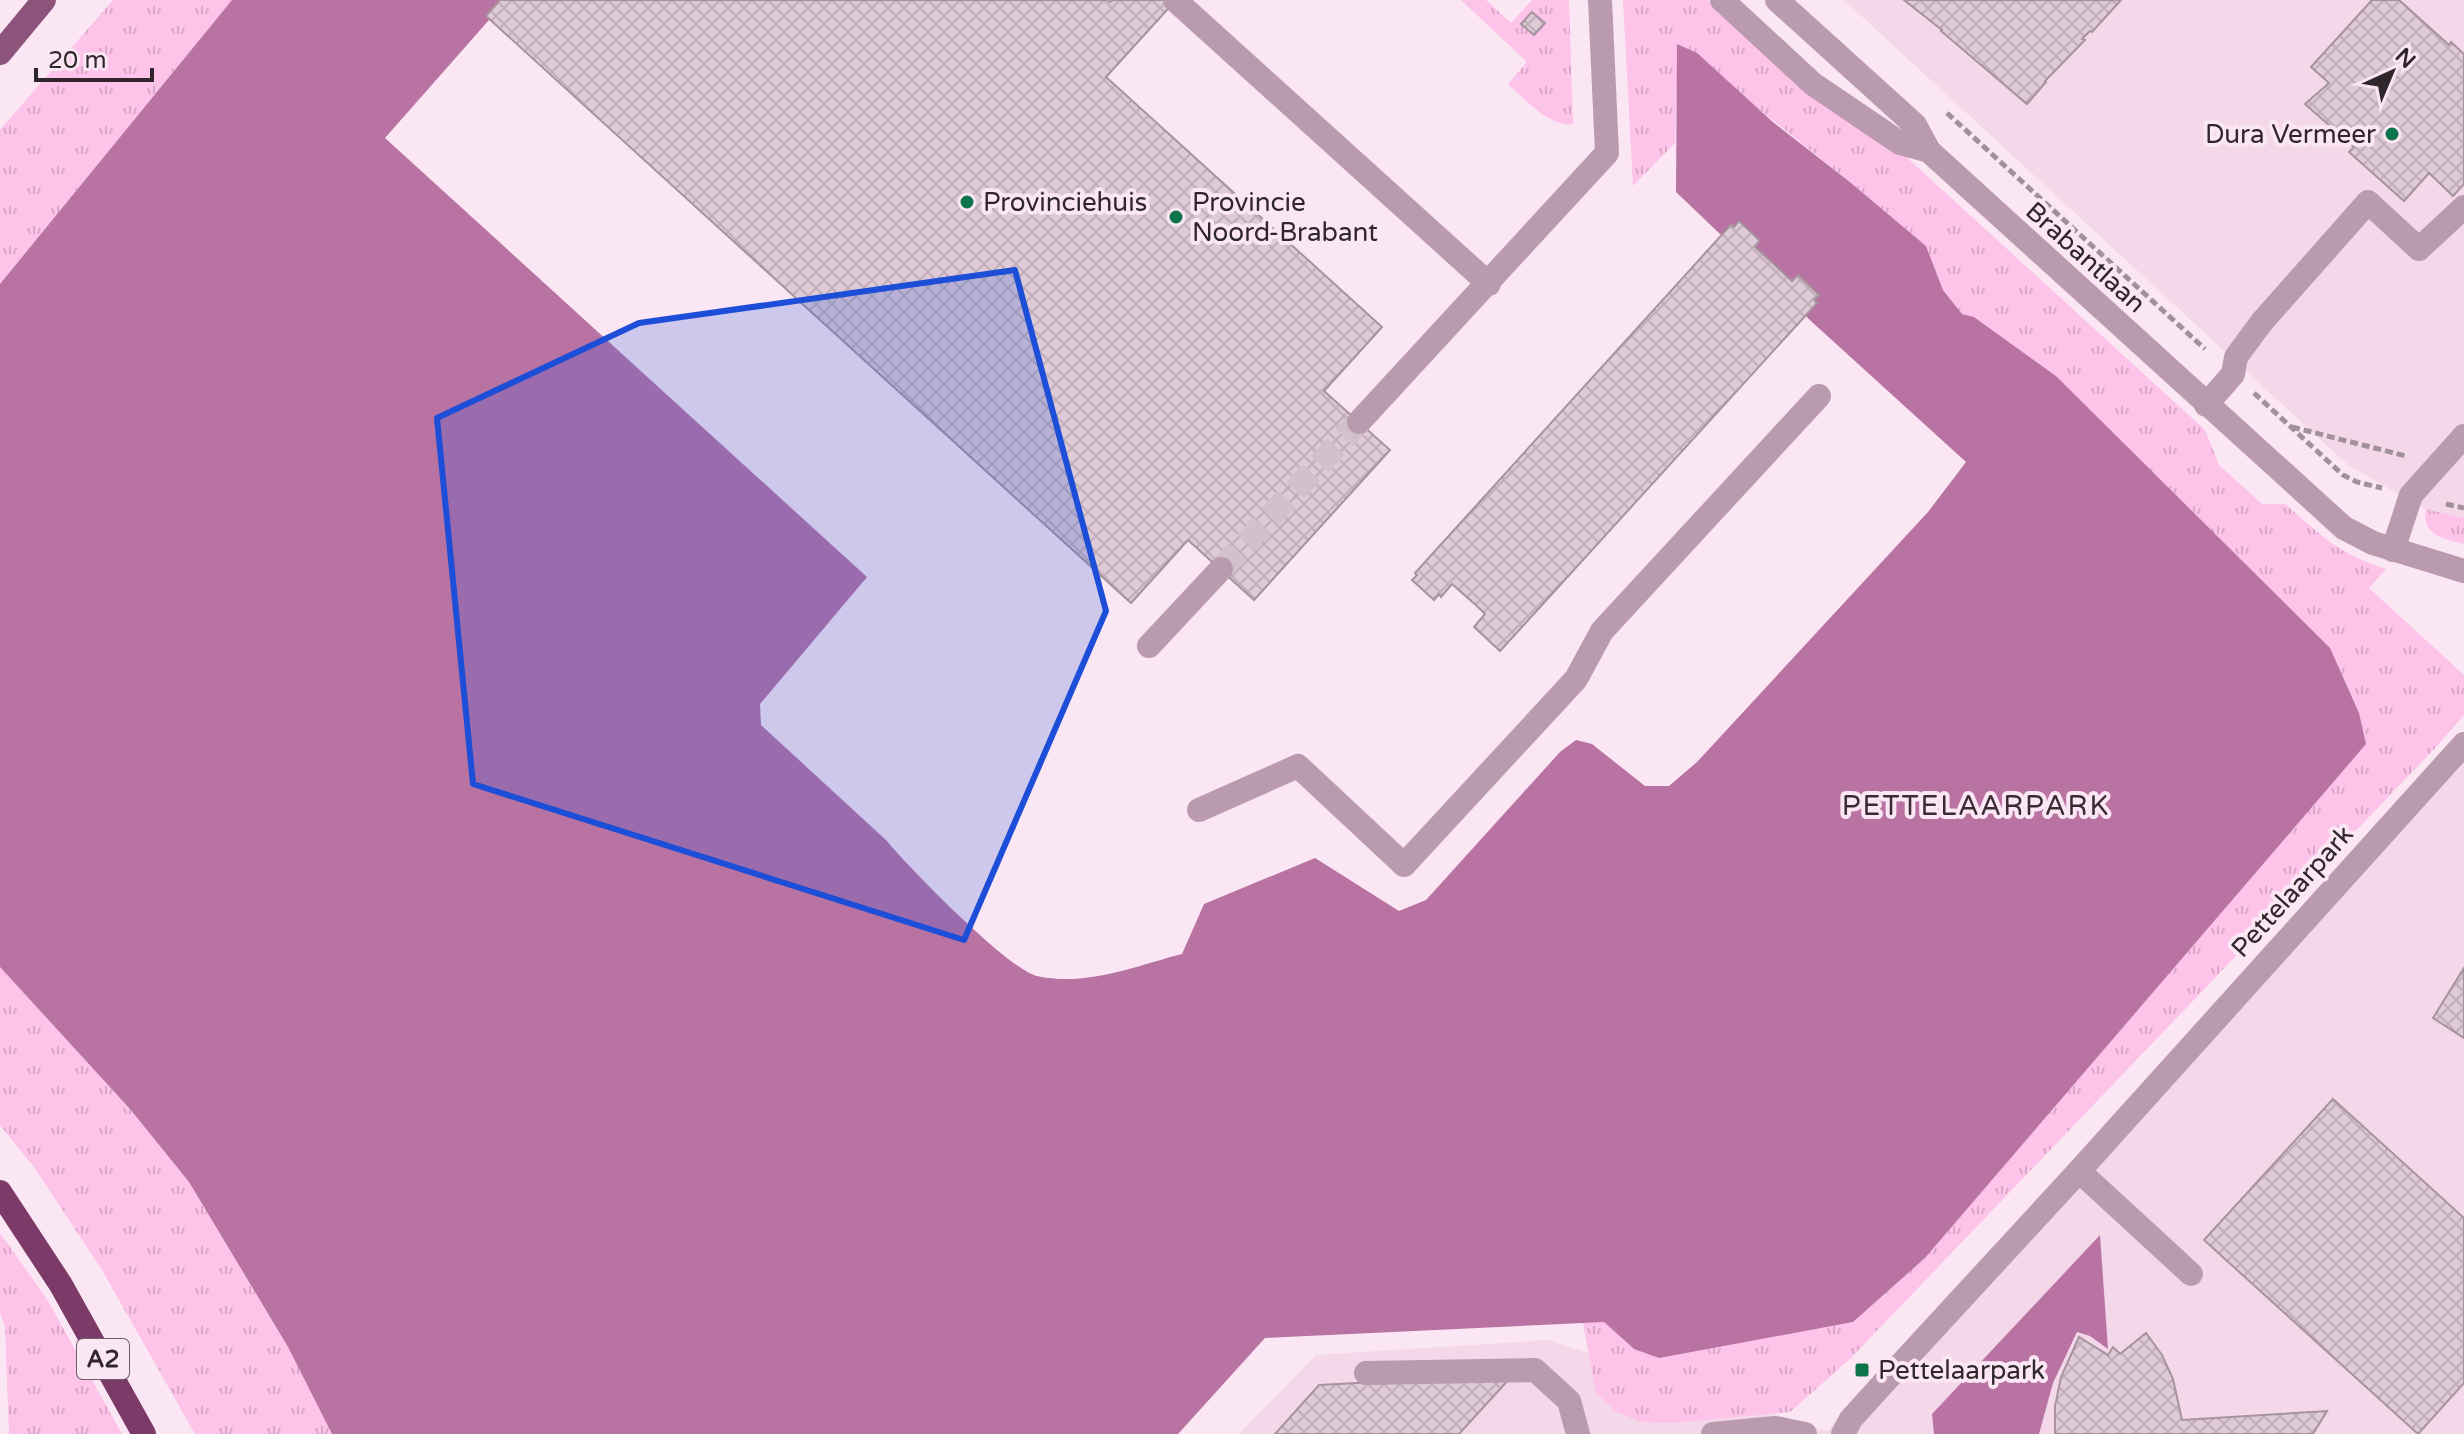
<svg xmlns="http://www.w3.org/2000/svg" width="2464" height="1434" font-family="'Varela Round',sans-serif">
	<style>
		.built { fill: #f4d8ea }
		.grass { fill: url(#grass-tufts) }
		.water { fill: #b973a3 }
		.building { fill: url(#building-cross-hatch); stroke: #a6939f; stroke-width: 2 }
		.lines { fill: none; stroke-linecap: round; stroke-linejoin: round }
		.minor-tunnel { stroke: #d2c0cb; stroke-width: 24; stroke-dasharray: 24 12; stroke-linecap: butt }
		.path { stroke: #a0919b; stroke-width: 5; stroke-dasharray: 8 4; stroke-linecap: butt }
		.minor { stroke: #ba9aaf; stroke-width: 24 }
		.major { stroke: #8c547b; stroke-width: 24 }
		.highway { stroke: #7b3a68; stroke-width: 24 }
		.marked { fill: #1d4ed8; fill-opacity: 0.2; stroke: #1d4ed8; stroke-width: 6; stroke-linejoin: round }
		.poi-dot { fill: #0e744c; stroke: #fbe6f3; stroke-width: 3 }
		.labels { text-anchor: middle; stroke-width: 8; stroke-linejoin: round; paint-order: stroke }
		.shield { fill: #fbe6f3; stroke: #6c6068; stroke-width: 2 }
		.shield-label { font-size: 24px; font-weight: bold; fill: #2f272c }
		.poi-label { font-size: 26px; fill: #2f272c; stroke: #fbe6f3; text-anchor: start }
		.street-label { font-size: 26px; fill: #2f272c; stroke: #fbe6f3 }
		.neighbourhood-label { font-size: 28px; letter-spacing: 2px; fill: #3a2b35; stroke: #fbe6f3 }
	</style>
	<defs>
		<pattern id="grass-tufts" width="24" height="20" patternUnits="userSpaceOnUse" patternTransform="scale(2)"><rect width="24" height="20" fill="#fdc3e9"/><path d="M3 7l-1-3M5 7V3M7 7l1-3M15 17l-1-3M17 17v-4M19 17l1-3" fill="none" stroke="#d9a8c8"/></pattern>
		<pattern id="building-cross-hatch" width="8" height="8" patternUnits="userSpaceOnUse" patternTransform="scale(2)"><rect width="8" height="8" fill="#dfcad7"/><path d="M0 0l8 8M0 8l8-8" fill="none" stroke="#c0aeb9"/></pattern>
	</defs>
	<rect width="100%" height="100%" fill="#fbe6f3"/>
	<path class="built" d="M1844,0h620v532l-116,-67z
		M2464,745v689h-1225l77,-79 232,-15 279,91 635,-677z"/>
	<path class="grass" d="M113,0h119l-232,284v-154z
		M1461,0h25l25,23 21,-23h37l4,124c-24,3 -48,-25 -65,-40l19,-22z
		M1623,0h85l62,57 132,96 303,277 14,35 43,39h23c37,32 53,50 101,65l-17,19 95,87v40l-28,32 -585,611 -61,54 -116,11 -33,-1 -25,-10 -20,-19 -13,-70 21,-1 30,27 219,-27 72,-64 440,-515 -6,-30 -30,-65 -273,-272 -82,-59 -12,-3 -19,-24 -17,-44 -75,-63 -173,-139 -3,99 -42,43z
		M2426,509l38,9v26c-20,-5 -43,-9 -38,-35z
		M0,967l130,142 59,73 99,165 44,87h-137l-93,-164 -68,-103 -34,-42z
		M0,1233l47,66 75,135h-113l-4,-107 -5,-14z"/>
	<path class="water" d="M232,0h268l-14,16 3,4 -104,118 482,439 -107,127 1,21 126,116c21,26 122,129 150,135 49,11 98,-10 145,-22l22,-50 111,-46 84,53 27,-11 134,-148 16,-12 16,4 53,42h24l28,-24 231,-250 38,-50 -154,-140 -136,-130 1,-148 20,9 77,70 77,60 75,63 17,44 19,24 12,3 82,59 274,272 29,65 7,31 -441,514 -72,64 -194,36 -25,-9 -30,-27 -339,16 -87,96h-846l-44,-87 -99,-165 -59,-73 -130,-142v-683z
		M2100,1235l8,114 -18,-13 -13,-4 -24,51 -14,51h-105l-2,-20z"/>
	<path class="building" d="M500,0h608l2,2 3,-2h63l-70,77 276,250 -58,64 66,59 -136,150 -66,-60 -57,63 -645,-587z
		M1904,0h217l-29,32 -2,-1 -8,8 3,1 -40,41 1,1 -19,22 -86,-73 1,-1z
		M2372,0h27l50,45 2,-3 13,12v130l-11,12 -24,-23 -25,28 -55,-49 5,-5 -49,-43 24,-21 -18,-16z
		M1532,12l13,11 -11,12 -13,-11z
		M1739,221l21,20 -5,6 37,34 6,-6 21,20 -5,5 3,3 -317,348 -26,-24 11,-13 -7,-7 -26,-23 -11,13 -2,-3 -5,6 -22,-20 5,-5 -2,-2 313,-345 3,-3 3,2z
		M2464,968v70l-31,-20z
		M2333,1099l131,119v165l-46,51 -214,-194z
		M2146,1333l16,22 11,24 9,41 145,-9 -14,23h-258v-28l6,-29 18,-40 29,18 5,-8 7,7z
		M1509,1375l2,2 -52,57h-184l44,-49z"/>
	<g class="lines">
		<path class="minor-tunnel" d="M1221,569l138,-147"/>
		<path class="path" d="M1947,113l258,236
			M2254,393l89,82 14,7 25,6
			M2292,427l114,29
			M2446,504l18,4"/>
		<path class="minor" d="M1175,0l314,284
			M1722,0l91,84 87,59 29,8
			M1777,0l138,125 14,26 415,377 29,15 91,28
			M2206,405l27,-31 3,-17 25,-34 107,-121 51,47 45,-42
			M1359,422l248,-269 -7,-153
			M2393,550l18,-55 53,-59
			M1149,646l72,-77
			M1199,810l99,-44 106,99 172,-186 26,-48 217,-235
			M2079,1171l112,103
			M1366,1373l169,-3 34,31 9,33
			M1713,1434l62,-6 30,6
			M1843,1434l8,-15 29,-32 199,-216 385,-427"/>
		<path class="major" d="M0,53l44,-53"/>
		<path class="highway" d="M0,1192l61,93 83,149"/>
	</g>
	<path class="marked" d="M1015,270l91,341 -142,329 -491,-156 -36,-366 202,-95z"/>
	<g class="poi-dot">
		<circle cx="2392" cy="134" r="8"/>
		<circle cx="967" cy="202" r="8"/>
		<circle cx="1176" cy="217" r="8"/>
		<rect x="1854" y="1362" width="16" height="16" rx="4"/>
	</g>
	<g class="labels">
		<rect class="shield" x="77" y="1339" width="52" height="40" rx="6"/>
		<g class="shield-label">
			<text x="103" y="1367">A2</text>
		</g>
		<g class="poi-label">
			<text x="2376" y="143" text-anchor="end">Dura Vermeer</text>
			<text x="983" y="211">Provinciehuis</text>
			<text x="1192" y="211">Provincie<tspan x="1192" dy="30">Noord-Brabant</tspan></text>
			<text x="1878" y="1379">Pettelaarpark</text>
		</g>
		<g class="street-label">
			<text transform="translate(2086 257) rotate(42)" y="9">Brabantlaan</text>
			<text transform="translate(2292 891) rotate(-48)" y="9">Pettelaarpark</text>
		</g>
		<g class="neighbourhood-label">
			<text x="1976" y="815">PETTELAARPARK</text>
		</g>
	</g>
	<g transform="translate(2392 72) rotate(44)" stroke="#fbe6f3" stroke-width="6" paint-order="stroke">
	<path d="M0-6L14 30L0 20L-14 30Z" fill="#2f272c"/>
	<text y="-12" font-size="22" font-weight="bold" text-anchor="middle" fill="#2f272c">N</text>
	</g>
	<path d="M36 68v12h116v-12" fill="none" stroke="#2f272c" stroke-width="4"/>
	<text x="48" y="68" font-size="24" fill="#2f272c" stroke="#fbe6f3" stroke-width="6" paint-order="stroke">20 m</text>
</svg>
